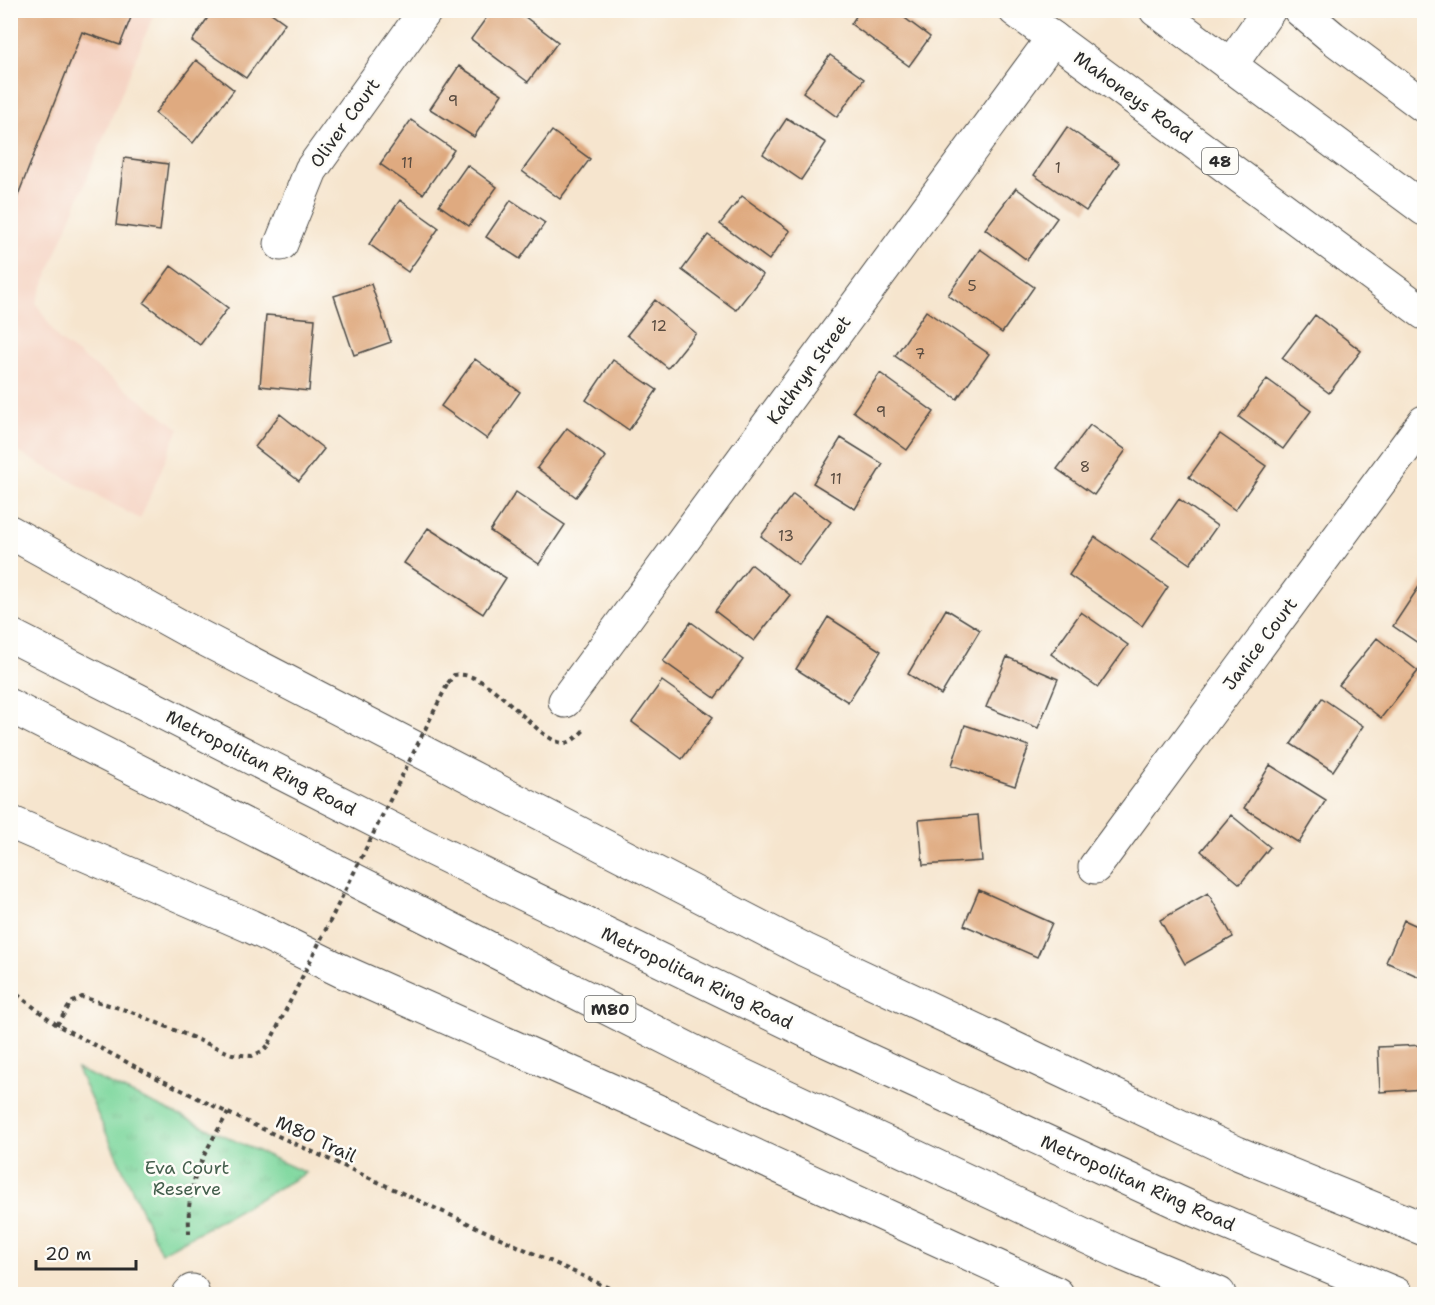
<svg xmlns="http://www.w3.org/2000/svg" width="1435" height="1305" font-family="'Shantell Sans',sans-serif">
	<style>
		.built { fill: #f5d3c2 }
		.park { fill: url(#park-tufts); stroke: #548164; stroke-width: 1.5 }
		.building { fill: #dfaa80 }
		.lines { fill: none; stroke-linecap: round; stroke-linejoin: round }
		.minor-casing { stroke: #494743; stroke-width: 35 }
		.primary-casing { stroke: #494743; stroke-width: 35 }
		.motorway-casing { stroke: #494743; stroke-width: 35 }
		.path { stroke: #494743; stroke-width: 4; stroke-dasharray: 4.5 4.5; stroke-linecap: butt }
		.minor { stroke: #fff; stroke-width: 33 }
		.primary { stroke: #fff; stroke-width: 33 }
		.motorway { stroke: #fff; stroke-width: 33 }
		.path-bridge { stroke: #494743; stroke-width: 4; stroke-dasharray: 4.5 4.5; stroke-linecap: butt }
		.labels { text-anchor: middle; stroke-width: 5; stroke-linejoin: round; paint-order: stroke }
		.number-label { font-size: 15px; fill: #584b40 }
		.shield { fill: #fdfcf7; stroke: #6a6a68; stroke-width: 1.5 }
		.shield-label { font-size: 16px; font-weight: bold; fill: #2b2b2b }
		.street-label { font-size: 18px; fill: #2b2b2b; stroke: #fdfcf7 }
		.park-label { font-size: 18px; fill: #445f4d; stroke: #fdfcf7 }
	</style>
	<defs>
		<pattern id="park-tufts" width="24" height="20" patternUnits="userSpaceOnUse" patternTransform="scale(1.5)"><rect width="24" height="20" fill="#7dd79d"/><path d="M3 7l-1-3M5 7V3M7 7l1-3M15 17l-1-3M17 17v-4M19 17l1-3" fill="none" stroke="#6cb987"/></pattern>
	</defs>
	<rect width="100%" height="100%" fill="#fdfcf7"/>
	<filter id="ink" filterUnits="userSpaceOnUse"><feTurbulence type="fractalNoise" baseFrequency=".0167" numOctaves="2"/><feDisplacementMap in="SourceGraphic" scale="12" xChannelSelector="R" yChannelSelector="G"/><feConvolveMatrix kernelMatrix="1 2 1 2 8 2 1 2 1" color-interpolation-filters="sRGB"/></filter>
	<filter id="wash" filterUnits="userSpaceOnUse"><feTurbulence type="fractalNoise" baseFrequency=".008" numOctaves="4" result="noise"/><feDisplacementMap in="SourceGraphic" scale="24" xChannelSelector="R" yChannelSelector="G"/><feGaussianBlur stdDeviation="1.35" result="paint"/><feColorMatrix in="noise" values="0 0 0 0 0 0 0 0 0 0 0 0 0 0 0 0 0 1.4 0 .05"/><feComposite in="paint" operator="in"/></filter>
	<g filter="url(#wash)">
		<rect width="100%" height="100%" fill="#f6e5ce"/>
		<path class="built" d="M11,11h144l-119,292 23,37 120,88 -39,91 -129,-71z"/>
		<path class="park" d="M77,1069l229,104 -145,80z"/>
		<g id="blocks">
			<path class="building" d="M10,10h124l-14,35 -38,-13 -71,181z
				M213,10h54l18,13 -39,55 -54,-37z
				M492,10h24l42,32 -30,40 -57,-43z
				M860,10h34l36,27 -21,29 -58,-42z
				M830,55l34,24 -27,38 -34,-25z
				M196,60l38,30 -41,53 -38,-30z
				M459,66l43,28 -28,43 -44,-28z
				M787,118l39,25 -25,37 -38,-26z
				M411,120l43,30 -31,44 -43,-30z
				M1067,127l52,36 -33,48 -52,-36z
				M552,131l38,28 -30,40 -38,-28z
				M124,158l44,6 -8,67 -44,-6z
				M467,165l30,22 -28,39 -30,-21z
				M1016,188l41,30 -30,42 -42,-31z
				M742,196l48,35 -21,29 -49,-36z
				M400,200l39,28 -31,44 -39,-28z
				M511,200l34,23 -25,36 -34,-22z
				M708,235l55,40 -27,35 -54,-40z
				M980,249l54,38 -32,46 -54,-38z
				M171,266l57,42 -28,37 -56,-42z
				M371,284l20,58 -37,13 -20,-59z
				M655,300l41,33 -28,35 -41,-33z
				M926,311l63,43 -32,45 -62,-43z
				M266,315l49,4 -6,72 -49,-5z
				M1315,315l46,36 -32,42 -47,-35z
				M475,359l45,33 -33,47 -46,-33z
				M613,360l44,30 -28,40 -43,-30z
				M880,373l54,39 -27,38 -54,-39z
				M1267,379l44,32 -28,38 -44,-32z
				M280,414l44,35 -25,32 -44,-34z
				M1090,425l36,25 -32,45 -37,-26z
				M567,428l39,29 -30,40 -39,-29z
				M1220,434l46,32 -31,44 -46,-33z
				M841,438l42,26 -28,45 -42,-26z
				M516,492l49,33 -26,39 -49,-33z
				M793,494l38,28 -32,43 -38,-29z
				M1179,499l38,27 -27,38 -38,-26z
				M428,528l78,50 -23,36 -79,-51z
				M1095,537l73,50 -26,39 -73,-51z
				M751,564l39,31 -36,46 -39,-30z
				M1424,579v68l-31,-21z
				M946,609l34,21 -39,65 -33,-21z
				M1081,612l47,33 -30,42 -47,-33z
				M828,617l53,34 -33,51 -52,-33z
				M691,622l52,38 -28,38 -52,-37z
				M1377,638l41,33 -37,47 -42,-33z
				M1007,657l51,22 -20,49 -52,-21z
				M662,681l51,36 -31,42 -50,-37z
				M1322,698l41,28 -30,45 -42,-27z
				M965,725l64,21 -14,40 -63,-21z
				M1270,765l56,35 -27,43 -55,-35z
				M978,815l4,46 -59,4 -4,-45z
				M1231,815l39,32 -30,37 -39,-33z
				M979,890l73,33 -15,34 -73,-32z
				M1208,893l25,44 -48,27 -25,-44z
				M1404,920l20,9v50l-38,-17z
				M1424,1045v44l-44,3 -2,-45z"/>
		</g>
	</g>
	<g filter="url(#ink)">
		<use href="#blocks" fill-opacity="0" stroke="#494743" stroke-width="1.5"/>
		<g class="lines">
			<defs>
				<path id="minor" d="M1300,10l32,27 92,69
					M1230,66l39,-56
					M281,244l30,-74 115,-160
					M565,701l488,-663
					M1095,867l329,-445
					M189,1294l3,-3"/>
				<path id="primary" d="M1015,10l409,303
					M1156,10l268,199"/>
				<path id="motorway" d="M10,532l177,98 618,320 432,203 187,76
					M10,635l411,209 406,197 368,169 201,84
					M10,706l706,357 407,191 96,40
					M10,822l240,104 92,45 309,137 406,186"/>
			</defs>
			<use href="#minor" class="minor-casing"/>
			<use href="#primary" class="primary-casing"/>
			<use href="#motorway" class="motorway-casing"/>
			<path class="path" d="M448,683l6,-8c38,-7 83,69 111,68 8,-1 13,-7 19,-13
				M10,989l47,36 94,50 77,38 394,181
				M57,1025l14,-22 11,-6 47,14 103,43 20,2 12,-6 5,-6
				M189,1234c0,-11 -1,-23 1,-34 4,-32 22,-60 38,-87"/>
			<use href="#minor" class="minor"/>
			<use href="#primary" class="primary"/>
			<use href="#motorway" class="motorway"/>
			<path class="path-bridge" d="M269,1044l179,-361"/>
		</g>
	</g>
	<g class="labels">
		<g class="number-label">
			<text x="453" y="106">9</text>
			<text x="407" y="168">11</text>
			<text x="1058" y="173">1</text>
			<text x="972" y="291">5</text>
			<text x="659" y="331">12</text>
			<text x="920" y="359">7</text>
			<text x="881" y="417">9</text>
			<text x="1085" y="472">8</text>
			<text x="836" y="484">11</text>
			<text x="786" y="541">13</text>
		</g>
		<g class="shield">
			<rect x="1202" y="148" width="36" height="26" rx="4.5"/>
			<rect x="584.5" y="996" width="51" height="26" rx="4.5"/>
		</g>
		<g class="shield-label">
			<text x="1220" y="167">48</text>
			<text x="610" y="1015">M80</text>
		</g>
		<g class="street-label">
			<text transform="translate(1133 97) rotate(36)" y="6">Mahoneys Road</text>
			<text transform="translate(345 123) rotate(-54)" y="6">Oliver Court</text>
			<text transform="translate(809 370) rotate(-54)" y="6">Kathryn Street</text>
			<text transform="translate(1260 644) rotate(-53)" y="6">Janice Court</text>
			<text transform="translate(261 763) rotate(27)" y="6">Metropolitan Ring Road</text>
			<text transform="translate(697 978) rotate(26)" y="6">Metropolitan Ring Road</text>
			<text transform="translate(316 1139) rotate(25)" y="6">M80 Trail</text>
			<text transform="translate(1138 1183) rotate(24)" y="6">Metropolitan Ring Road</text>
		</g>
		<g class="park-label">
			<text x="187" y="1174">Eva Court<tspan x="187" dy="21">Reserve</tspan></text>
		</g>
	</g>
	<rect width="1435" height="1305" fill="none" stroke="#fdfcf7" stroke-width="36"/>
	<path d="M36 1260v9h100v-9" fill="none" stroke="#2b2b2b" stroke-width="3"/>
	<text x="45" y="1260" font-size="18" fill="#2b2b2b" stroke="#fdfcf7" stroke-width="4.5" paint-order="stroke">20 m</text>
</svg>
